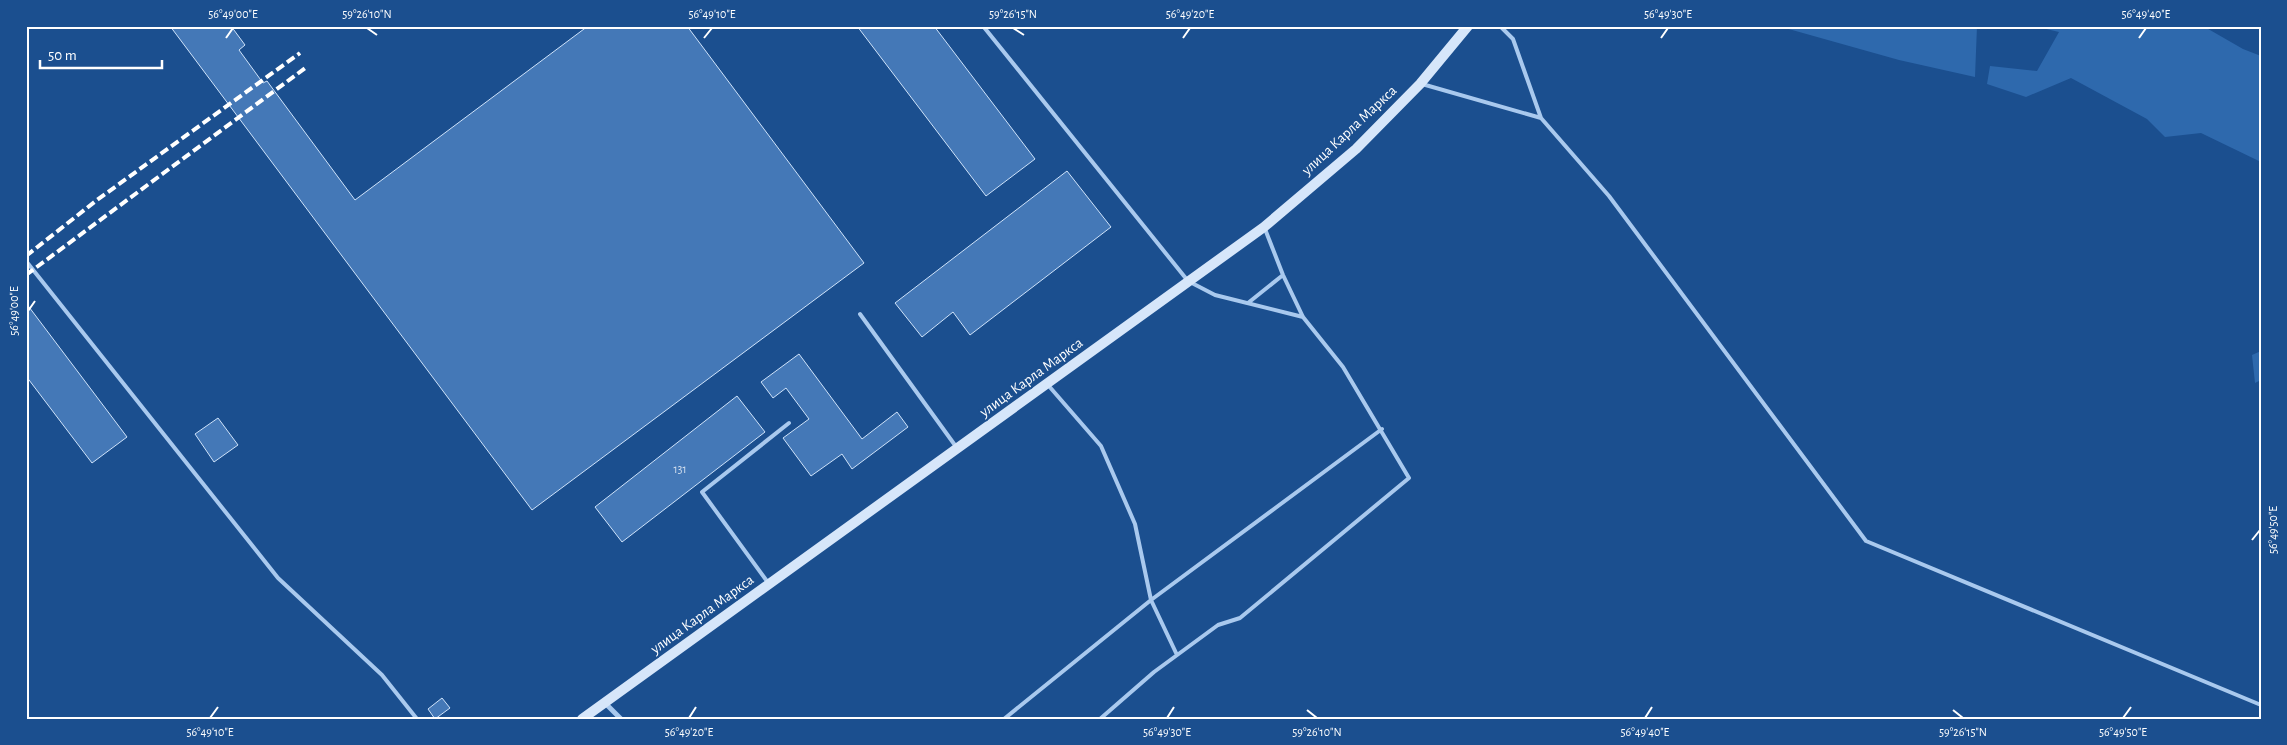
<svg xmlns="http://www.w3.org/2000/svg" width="2287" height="745" font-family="'Alegreya Sans',sans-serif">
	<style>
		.green { fill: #2e69ad }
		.building { fill: #4478b7; stroke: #cfe3fa }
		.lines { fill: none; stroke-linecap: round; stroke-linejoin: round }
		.lane { stroke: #a9c9ee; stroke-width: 4 }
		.street { stroke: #a9c9ee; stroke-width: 5 }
		.secondary { stroke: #d6e6fa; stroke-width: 10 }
		.rail { stroke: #fff; stroke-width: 4; stroke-dasharray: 9 4; stroke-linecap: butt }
		.ticks { fill: none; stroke: #fff; stroke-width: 2 }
		.labels { text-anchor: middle; stroke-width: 4; stroke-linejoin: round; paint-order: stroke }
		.number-label { font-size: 12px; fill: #d0dded }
		.street-label { font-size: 15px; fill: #fff; stroke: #1b4f8f }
		.neatline { fill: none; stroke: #fff; stroke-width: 2 }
		.ticks-label { font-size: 12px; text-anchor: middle; fill: #fff }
	</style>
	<rect width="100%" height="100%" fill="#1b4f8f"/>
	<path class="green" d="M1778,26h199l-2,51 -76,-17z
		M2034,26h169l40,23 18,7v106l-60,-29 -36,4 -18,-18 -76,-41 -45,19 -39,-13 3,-18 47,5 22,-39z
		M2261,351v29l-6,3 -3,-28z"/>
	<path class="building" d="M170,26h61l14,19 -6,5 24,33 4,-2 88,119 233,-174h99l177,237 -332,247z
		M857,26h77l101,133 -49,37z
		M1067,171l44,56 -141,108 -17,-23 -31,25 -27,-34z
		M26,303l101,134 -35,26 -66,-87z
		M799,354l63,85 35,-27 11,15 -56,42 -10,-15 -31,22 -28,-38 26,-19 -23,-31 -13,10 -12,-16z
		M737,396l28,36 -143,110 -27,-35z
		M218,418l20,27 -24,17 -19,-28z
		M442,698l8,10 -15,11 -7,-10z"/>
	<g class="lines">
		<path class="lane" d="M983,26l205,255 27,14 88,22
			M1500,26l13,13 28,79
			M1422,84l119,34 68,78 257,345 395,164
			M26,261l252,317 104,97 35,44
			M1248,303l35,-28
			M860,314l97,134
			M1048,385l53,61 34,78 16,76 231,-171
			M769,584l-67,-92 87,-69
			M1004,719l147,-119 26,55
			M1100,719l54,-47 64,-47 22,-7 169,-140 -66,-111 -40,-50 -20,-42 -18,-46"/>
		<path class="street" d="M605,703l16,16"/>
		<path class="secondary" d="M582,719l682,-492 92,-78 64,-65 48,-58"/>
		<path class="rail" d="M26,256l71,-56 203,-147
			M26,275l282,-209"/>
	</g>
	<path class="ticks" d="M367,28l10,7M1013,28l11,7M226,38l7,-10M704,38l8,-10M1183,38l7,-10M1661,38l7,-10M2139,38l7,-10M28,311l7,-10M2252,540l8,-10M1307,710l10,8M1953,710l10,8M210,718l8,-11M689,718l7,-11M1167,718l7,-11M1645,718l7,-11M2123,718l8,-11"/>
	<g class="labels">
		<g class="number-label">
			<text x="680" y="473">131</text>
		</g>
		<g class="street-label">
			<text transform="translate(1349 130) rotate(-43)" y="5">улица Карла Маркса</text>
			<text transform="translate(1031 377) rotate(-36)" y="5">улица Карла Маркса</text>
			<text transform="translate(702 614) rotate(-36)" y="5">улица Карла Маркса</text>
		</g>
	</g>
	<rect width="2287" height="745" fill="none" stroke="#1b4f8f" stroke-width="55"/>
	<path d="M40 60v8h122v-8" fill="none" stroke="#ffffff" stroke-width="2.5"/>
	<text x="48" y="60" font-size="15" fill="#ffffff" stroke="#1b4f8f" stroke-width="4" paint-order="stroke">50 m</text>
	<rect x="28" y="28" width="2232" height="690" class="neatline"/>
	<g class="ticks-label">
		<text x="233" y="18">56°49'00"E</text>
		<text x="367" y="18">59°26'10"N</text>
		<text x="712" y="18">56°49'10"E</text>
		<text x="1013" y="18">59°26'15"N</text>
		<text x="1190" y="18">56°49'20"E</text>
		<text x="1668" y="18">56°49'30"E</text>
		<text x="2146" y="18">56°49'40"E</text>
		<text transform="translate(14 311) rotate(-90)" y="4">56°49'00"E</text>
		<text transform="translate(2273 530) rotate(-90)" y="4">56°49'50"E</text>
		<text x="210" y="736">56°49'10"E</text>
		<text x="689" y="736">56°49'20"E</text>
		<text x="1167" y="736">56°49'30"E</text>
		<text x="1317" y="736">59°26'10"N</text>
		<text x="1645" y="736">56°49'40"E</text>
		<text x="1963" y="736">59°26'15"N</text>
		<text x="2123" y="736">56°49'50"E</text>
	</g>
</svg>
